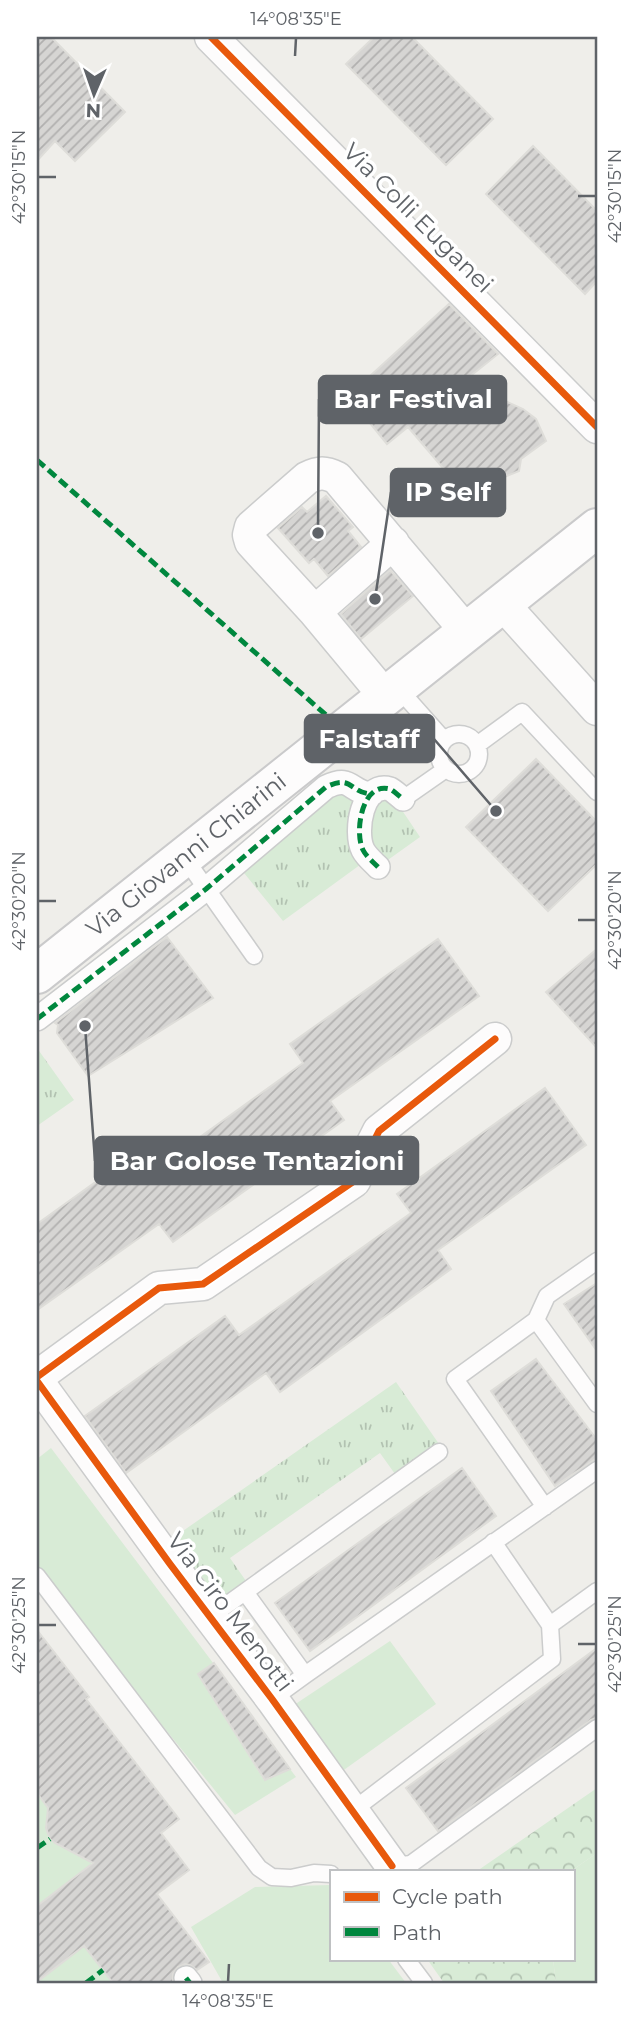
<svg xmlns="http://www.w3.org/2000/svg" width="634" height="2020" font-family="Montserrat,sans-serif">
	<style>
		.grass { fill: #d8ebd6 }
		.forest { fill: url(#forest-crowns) }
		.park { fill: url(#park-tufts) }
		.building { fill: url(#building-hatch); stroke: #deddd9; stroke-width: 2 }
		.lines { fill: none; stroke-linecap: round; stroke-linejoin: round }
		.service-casing { stroke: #cbcccc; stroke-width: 19 }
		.pedestrian-casing { stroke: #cbcccc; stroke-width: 26 }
		.minor-casing { stroke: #cbcccc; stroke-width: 35 }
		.secondary-casing { stroke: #cacacb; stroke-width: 42 }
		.service { stroke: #fdfcfc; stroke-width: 16 }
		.pedestrian { stroke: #fdfcfc; stroke-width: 23 }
		.minor { stroke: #fdfcfc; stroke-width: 32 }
		.secondary { stroke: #fdfcfc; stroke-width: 38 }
		.quiet { stroke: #00873e; stroke-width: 5; stroke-dasharray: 10 5; stroke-linecap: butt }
		.cycleway-casing { stroke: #fff; stroke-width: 11 }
		.cycleway { stroke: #e8590c; stroke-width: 7 }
		.ticks { fill: none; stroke: #5f6368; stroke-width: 2.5 }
		.labels { text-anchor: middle; stroke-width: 7; stroke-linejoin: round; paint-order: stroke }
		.street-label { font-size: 24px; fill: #5f6368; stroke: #fff }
		.leader { fill: none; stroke: #5f6368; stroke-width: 2.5 }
		.callout-dot { fill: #5f6368; stroke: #fff; stroke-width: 2.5 }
		.callout { fill: #5f6368; stroke: #5f6368; stroke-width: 2.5 }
		.callout-label { font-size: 26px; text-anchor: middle; font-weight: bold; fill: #fff }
		.neatline { fill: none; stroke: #5f6368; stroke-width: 2.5 }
		.ticks-label { font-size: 18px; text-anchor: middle; fill: #5f6368 }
	</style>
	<defs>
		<pattern id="forest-crowns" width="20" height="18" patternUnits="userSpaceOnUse" patternTransform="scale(1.75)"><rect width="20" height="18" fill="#d8ebd6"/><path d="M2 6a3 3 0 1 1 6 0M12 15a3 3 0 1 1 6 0" fill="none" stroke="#b2c2b1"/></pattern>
		<pattern id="park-tufts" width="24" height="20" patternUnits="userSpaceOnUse" patternTransform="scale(1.75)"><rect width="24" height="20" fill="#d8ebd6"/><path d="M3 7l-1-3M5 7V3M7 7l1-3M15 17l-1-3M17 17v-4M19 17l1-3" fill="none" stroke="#b2c2b1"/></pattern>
		<pattern id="building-hatch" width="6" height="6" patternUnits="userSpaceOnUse" patternTransform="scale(1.75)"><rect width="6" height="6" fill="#d6d5d3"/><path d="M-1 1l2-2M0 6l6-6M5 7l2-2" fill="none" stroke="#b1b0af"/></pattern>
	</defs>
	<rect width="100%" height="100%" fill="#efeeea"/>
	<path class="grass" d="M51,1448l187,248 -19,12 45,72 26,-11 6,8 -61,38 -74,-91 -124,-144v-121z
		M390,1641l46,63 -95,68 -47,-67z
		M37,1793l14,19c-12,21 2,40 26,33l15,19 -55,42z
		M597,1853v130h-41l-3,-24h20v-88h-2z
		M331,1885v74h57l18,24h-183l-32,-56 64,-40z
		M84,1946l29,37h-76v-1z"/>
	<path class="forest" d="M597,1788v65l-26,18h-94z
		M427,1959h126l3,24h-112z"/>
	<path class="park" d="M339,784l50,7 31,46 -35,25 -15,-24 -6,24 -81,59 -43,-53z
		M37,1048l37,52 -37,26z
		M396,1382l43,62 -44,30 -15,-21 -150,105 16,23 -31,23 -45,-64z"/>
	<path class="building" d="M37,37h14l74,75 -50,49 -20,-20 -18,20z
		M374,37h38l81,82 -47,46 -100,-101z
		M533,146l64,65v70l-12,13 -99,-100z
		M449,304l49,50 -35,28 60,27 13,10 10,22 -25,18 -2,12 -22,9 -25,22 -64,-75 -21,17 -39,-48z
		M326,496l27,31 -5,4 13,16 -33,29 -14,-17 -5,4 -31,-35 24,-21 5,5z
		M390,570l23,26 -52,43 -20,-25z
		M536,759l61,63v42l-49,47 -82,-84z
		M167,937l46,61 -125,78 -31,-43 1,-8 -3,-2z
		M438,939l41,57 -149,105 14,19 -150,107 -21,15 -14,-18 -122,86v-86l81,-58 14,19 43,-30 128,-92 -13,-19z
		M597,949v99l-51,-56z
		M545,1088l41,57 -148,105 13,19 -171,123 -14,-19 -140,100 -41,-57 140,-100 14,19 172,-122 -14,-19z
		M597,1283v68l-33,-47z
		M536,1359l61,81v18l-42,28 -64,-95z
		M462,1468l34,48 -186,135 -35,-48z
		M37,1630l52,67 -3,2 93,120 -18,14 28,37 -32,24 52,68 -12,8 -7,-5 -5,-1 -7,3 -5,7v9h-60l-29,-37 -47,36v-76l56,-43 -38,-20 -5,-4 -4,-11 2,-20 -11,-15z
		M597,1648v70l-6,2 -153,111 -32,-43z
		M214,1663l76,106 -25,11 -67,-106z"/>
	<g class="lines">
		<defs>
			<path id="service" d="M397,687l47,53
				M439 754a20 20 0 1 1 40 0a20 20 0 1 1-40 0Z
				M477,745l45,-33 75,80
				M403,799l43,-30
				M184,857l70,99
				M536,1320l61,84
				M545,1507l-90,-128 81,-59 11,-24 50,-35
				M493,1542l57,83
				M37,1576l222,292 13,9 19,1 23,-5 17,1
				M245,1592l60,83
				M210,1617l229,-165
				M272,1699l33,-24 292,-205
				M352,1811l200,-152 -2,-34 47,-34
				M392,1866l19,-2 186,-136
				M406,1959l18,24"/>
			<path id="pedestrian" d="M378,867c-5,-5 -12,-11 -15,-17 -9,-18 -1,-69 27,-61 4,2 9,7 13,10
				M37,1019l169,-130 120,-102c27,-13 23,6 46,7
				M186,1978l4,5"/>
			<path id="minor" d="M211,37l386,390
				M502,603l95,106
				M315,612l78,-69
				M385,696l-70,-84 -64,-70 -2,-7 2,-8 56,-49c12,-6 18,-6 30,0l130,154
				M37,1377l122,-89 44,-4 151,-103 25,-50 116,-92
				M37,1381l133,183 102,135 120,167"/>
			<g id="secondary">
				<path id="s1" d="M37,974l560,-446"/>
			</g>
		</defs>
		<use href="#service" class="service-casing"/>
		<use href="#pedestrian" class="pedestrian-casing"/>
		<use href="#minor" class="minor-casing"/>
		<use href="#secondary" class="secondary-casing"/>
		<use href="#service" class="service"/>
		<use href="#pedestrian" class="pedestrian"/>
		<use href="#minor" class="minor"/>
		<use href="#secondary" class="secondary"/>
		<path class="quiet" d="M37,460l306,270
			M378,867c-5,-5 -12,-11 -15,-17 -9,-18 -1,-69 27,-61 4,2 9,7 13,10
			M37,1019l169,-130 120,-102c27,-13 23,6 46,7
			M37,1848l13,-9
			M186,1978l4,5
			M86,1983l17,-13"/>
		<defs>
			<path id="cycleway" d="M211,37l386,390
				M37,1377l122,-89 44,-4 151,-103 25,-50 116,-92
				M37,1381l133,183 102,135 120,167"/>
		</defs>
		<use href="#cycleway" class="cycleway-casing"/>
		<use href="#cycleway" class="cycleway"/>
	</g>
	<path class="ticks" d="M295,56l1,-18M38,177h18M578,196h18M38,901h18M578,920h18M38,1625h18M578,1644h18M228,1982l1,-18"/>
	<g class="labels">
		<g class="street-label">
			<text transform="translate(418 218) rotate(45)" y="8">Via Colli Euganei</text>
			<text dy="8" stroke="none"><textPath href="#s1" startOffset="191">Via Giovanni Chiarini</textPath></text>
			<text transform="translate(230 1612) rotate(53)" y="8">Via Ciro Menotti</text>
		</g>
	</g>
	<path class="leader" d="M318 533L319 399M375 599L391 492M496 811L434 739M85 1026L95 1161"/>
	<g class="callout-dot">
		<circle cx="318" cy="533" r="7"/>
		<circle cx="375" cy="599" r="7"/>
		<circle cx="496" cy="811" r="7"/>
		<circle cx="85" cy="1026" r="7"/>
	</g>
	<g class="callout">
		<rect x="319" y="376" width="187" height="47" rx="7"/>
		<rect x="391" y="469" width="114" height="47" rx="7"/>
		<rect x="305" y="715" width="129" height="47" rx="7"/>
		<rect x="95" y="1137" width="323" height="47" rx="7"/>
	</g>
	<g class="callout-label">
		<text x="413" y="408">Bar Festival</text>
		<text x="448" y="501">IP Self</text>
		<text x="369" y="748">Falstaff</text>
		<text x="257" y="1170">Bar Golose Tentazioni</text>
	</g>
	<rect width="634" height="2020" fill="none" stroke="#ffffff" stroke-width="77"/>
	<rect x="330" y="1870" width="245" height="91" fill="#ffffff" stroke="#bfc1c3" stroke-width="2"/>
	<rect x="344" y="1892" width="35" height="10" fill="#e8590c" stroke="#bfc1c3" stroke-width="2"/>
	<text x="392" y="1904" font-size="21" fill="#5f6368">Cycle path</text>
	<rect x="344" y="1927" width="35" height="10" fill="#00873e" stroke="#bfc1c3" stroke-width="2"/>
	<text x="392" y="1940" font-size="21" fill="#5f6368">Path</text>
	<g transform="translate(94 94) rotate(182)" stroke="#ffffff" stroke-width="5" paint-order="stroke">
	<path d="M0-5L12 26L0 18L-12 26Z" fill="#5f6368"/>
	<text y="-10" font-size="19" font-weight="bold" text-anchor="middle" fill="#5f6368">N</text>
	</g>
	<rect x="38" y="38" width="558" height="1944" class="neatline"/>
	<g class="ticks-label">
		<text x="296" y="25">14°08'35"E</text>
		<text transform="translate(19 177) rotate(-90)" y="6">42°30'15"N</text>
		<text transform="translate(615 196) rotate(-90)" y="6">42°30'15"N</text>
		<text transform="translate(19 901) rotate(-90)" y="6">42°30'20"N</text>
		<text transform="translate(615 920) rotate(-90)" y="6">42°30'20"N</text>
		<text transform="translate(19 1625) rotate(-90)" y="6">42°30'25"N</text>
		<text transform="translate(615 1644) rotate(-90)" y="6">42°30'25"N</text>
		<text x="228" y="2007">14°08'35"E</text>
	</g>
</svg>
